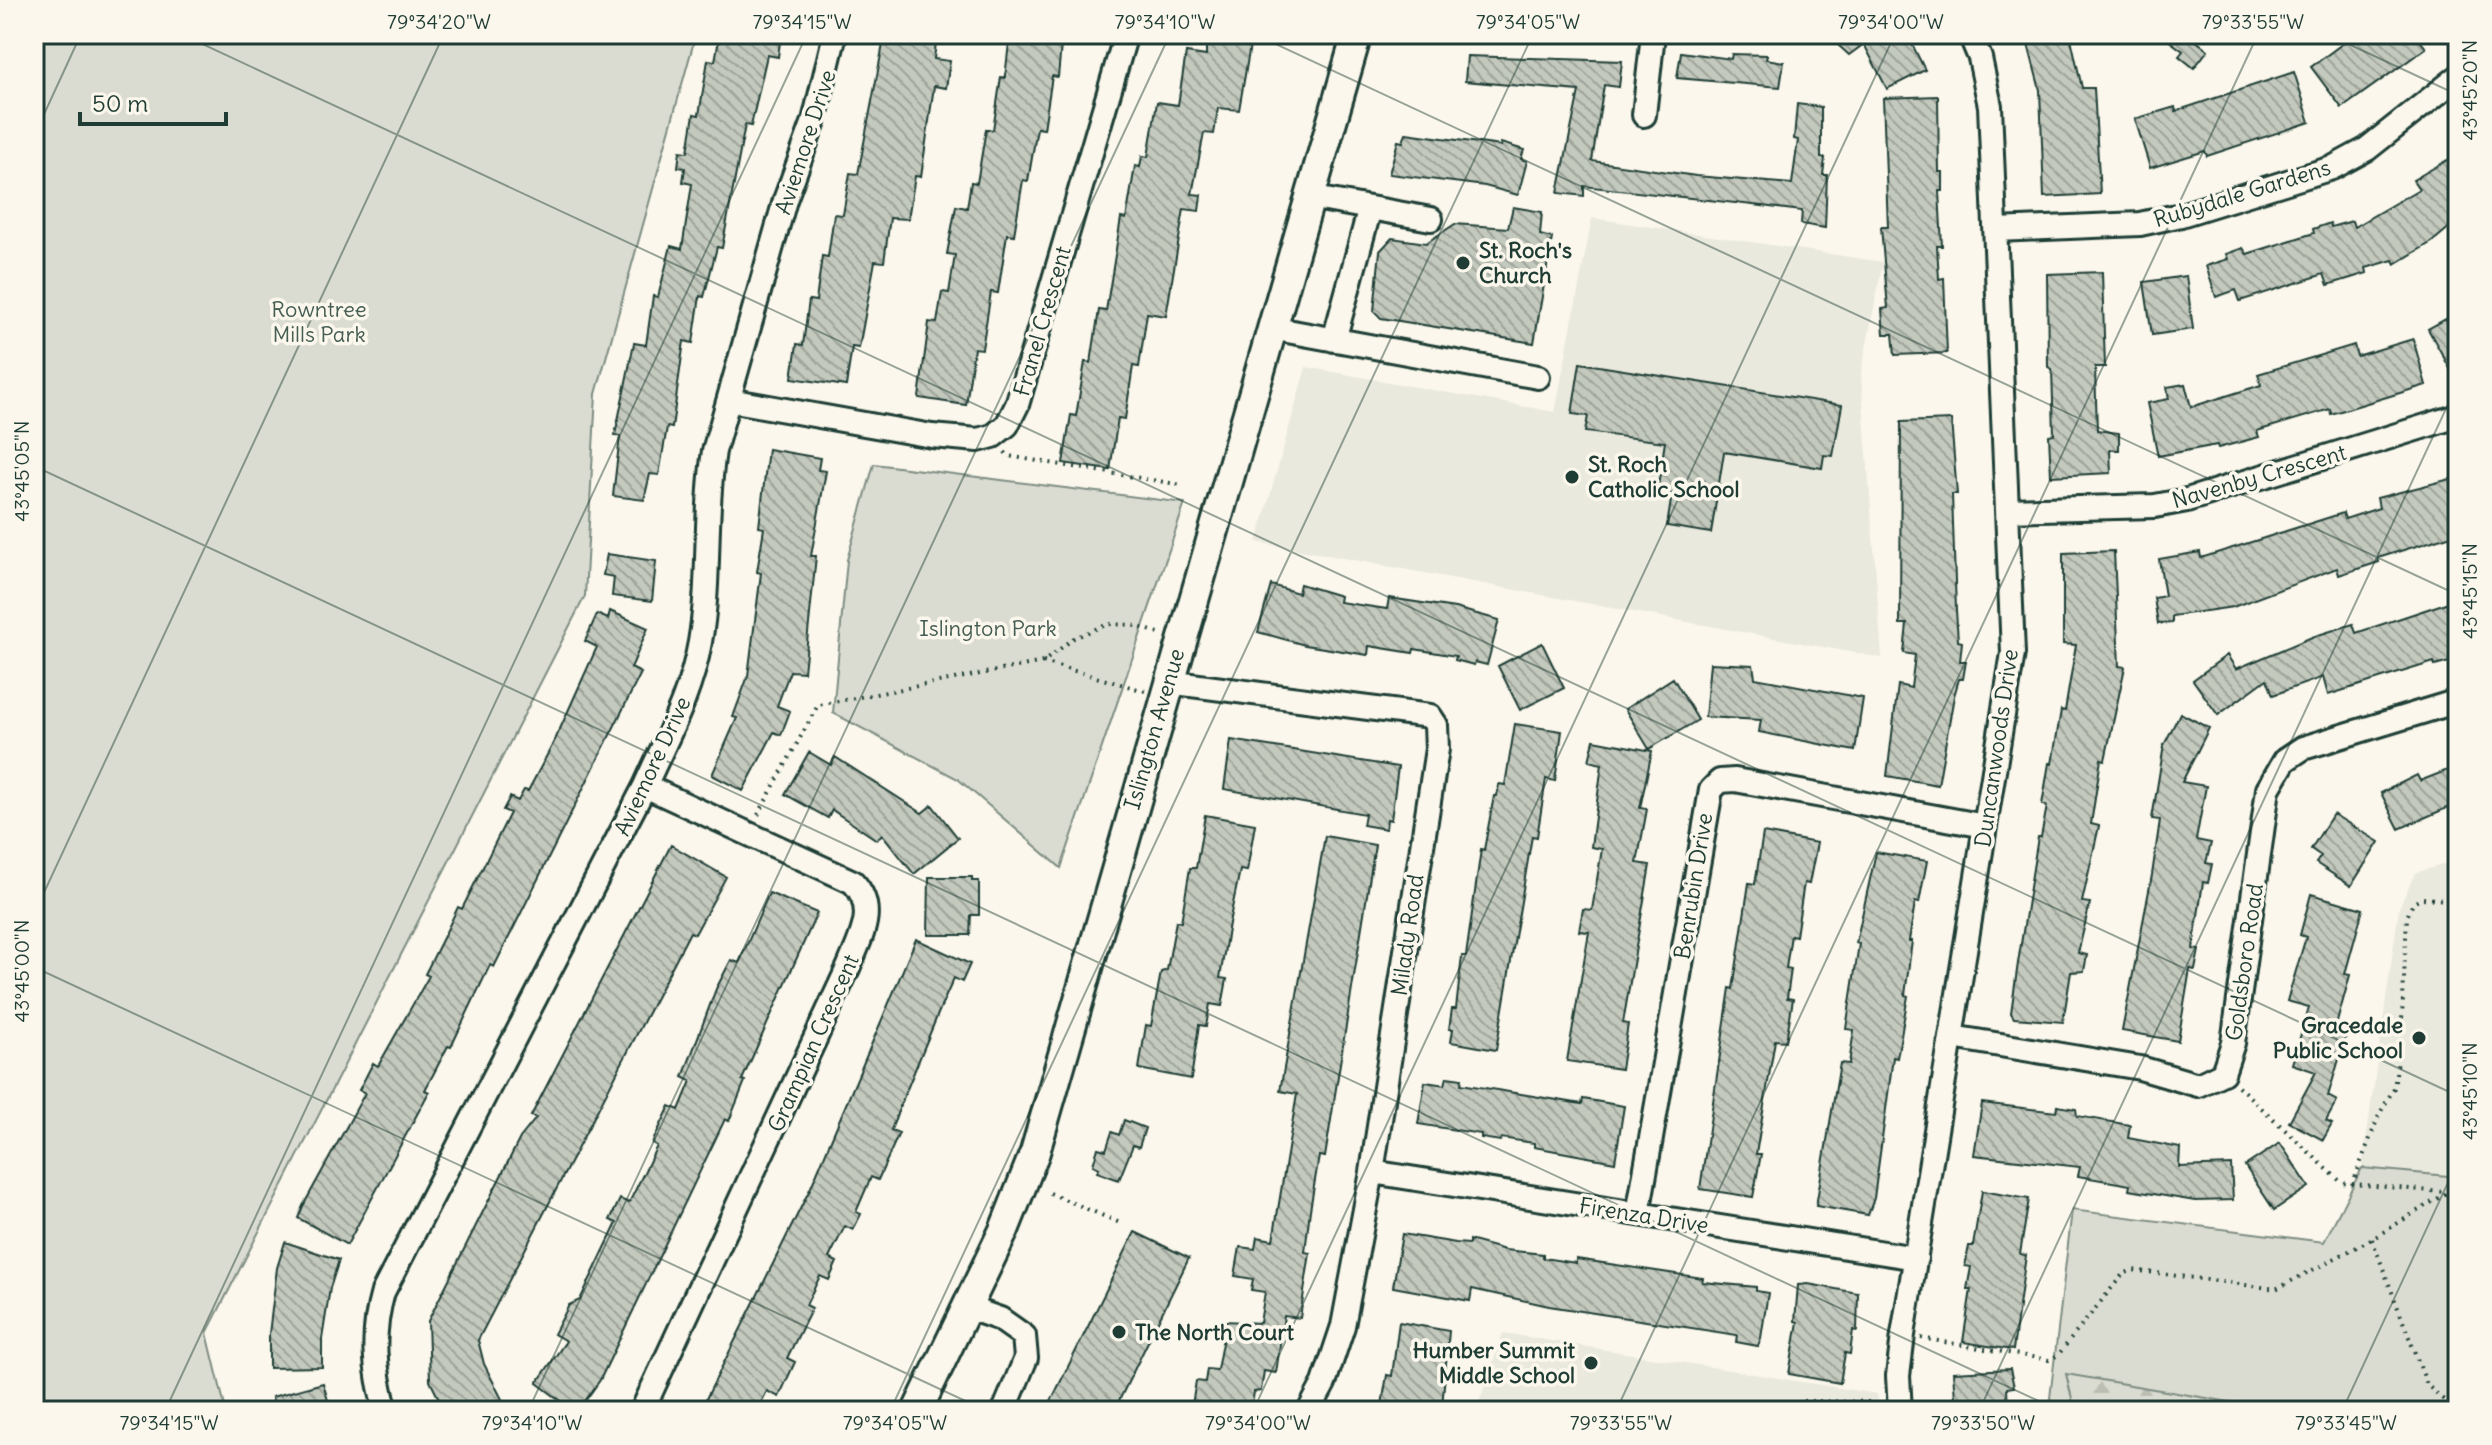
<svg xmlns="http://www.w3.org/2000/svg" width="2492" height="1445" font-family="Delius,sans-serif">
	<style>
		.built { fill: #eae9de }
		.green { fill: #dbdcd1; stroke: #7d8c82; stroke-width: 2 }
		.forest { fill: url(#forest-firs); stroke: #7d8c82; stroke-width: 2 }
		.building { fill: url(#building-back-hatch); stroke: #1f3d34; stroke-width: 2 }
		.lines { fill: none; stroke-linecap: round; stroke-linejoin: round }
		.minor-casing { stroke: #1f3d34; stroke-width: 28 }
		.major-casing { stroke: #1f3d34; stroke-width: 34 }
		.path { stroke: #1f3d34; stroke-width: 4; stroke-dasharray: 2 6; stroke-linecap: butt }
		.minor { stroke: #fbf7ec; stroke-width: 22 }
		.major { stroke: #fbf7ec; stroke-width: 28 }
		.ticks { fill: none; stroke: #1f3d34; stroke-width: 2; stroke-opacity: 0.45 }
		.poi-dot { fill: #1f3d34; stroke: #fbf7ec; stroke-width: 3 }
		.labels { text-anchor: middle; stroke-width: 7; stroke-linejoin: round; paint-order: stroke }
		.street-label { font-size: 22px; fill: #1f3d34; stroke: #fbf7ec }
		.poi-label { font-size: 22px; font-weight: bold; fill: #1f3d34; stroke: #fbf7ec; text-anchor: start }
		.park-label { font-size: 22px; fill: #455d53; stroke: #fbf7ec }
		.neatline { fill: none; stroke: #1f3d34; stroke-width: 3 }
		.ticks-label { font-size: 20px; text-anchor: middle; fill: #1f3d34 }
	</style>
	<defs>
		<pattern id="forest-firs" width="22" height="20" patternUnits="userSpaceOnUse" patternTransform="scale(2)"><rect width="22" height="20" fill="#dbdcd1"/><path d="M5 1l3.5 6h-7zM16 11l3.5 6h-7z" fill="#bcbeb4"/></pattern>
		<pattern id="building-back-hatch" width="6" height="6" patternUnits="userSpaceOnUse" patternTransform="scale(2)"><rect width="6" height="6" fill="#c4c9be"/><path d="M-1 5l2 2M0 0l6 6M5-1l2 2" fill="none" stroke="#9fa49b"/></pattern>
	</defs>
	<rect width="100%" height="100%" fill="#fbf7ec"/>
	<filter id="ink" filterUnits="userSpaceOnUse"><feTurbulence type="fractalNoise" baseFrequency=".0125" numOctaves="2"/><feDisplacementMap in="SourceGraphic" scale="16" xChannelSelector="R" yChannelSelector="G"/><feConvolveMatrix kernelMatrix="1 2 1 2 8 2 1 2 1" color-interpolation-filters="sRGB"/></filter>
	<g filter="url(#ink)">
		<path class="built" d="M1592,218l291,44 -22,112 21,284 -625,-116 49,-175 249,45z
			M2458,860v317l-96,-9 37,-260 16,-35z
			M1503,1333l374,61 4,17h-405z"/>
		<path class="green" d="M34,34h662l-100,360 -11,202 -378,737 19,78h-192z
			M874,464l311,39 -124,365 -103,-89 -125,-66 14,-153z
			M2362,1168l96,9v234h-403l-5,-13 22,-188 252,32z"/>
		<path class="forest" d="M2066,1374l193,33 23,4h-207z"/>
		<path class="building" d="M720,34h61l-3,23 -11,-2 -16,71 -6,-1 -23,123 -5,-1 -13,50 -4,-1 -7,47 -9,-2 -12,87 -5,-1 -8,48 -9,-1 -6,26 -31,-4 7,-60 -5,-1 19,-92 12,2 7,-49 5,1 13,-51 11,3 10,-65 -9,-2 2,-14 -7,-1 2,-16 8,1 6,-38 5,1 9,-55 7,1z
			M885,34h52l-3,25 16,2 -4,27 -12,-2 -13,91 -6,-1 -7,43 -18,-1 -6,44 -9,-1 -16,87 -7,-1 -6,39 -54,-8 5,-34 6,1 6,-45 7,1 6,-45 6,1 6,-43 9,1 7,-42 8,1z
			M1010,34h52l-4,43 -6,-1 -8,53 -7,-1 -9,53 -5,-1 -9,55 -7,-1 -9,59 -7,-1 -9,57 -8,-1 -8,57 -47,-7 10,-76 8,1 5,-31 7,1 6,-38 -8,-1 9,-48 11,2 4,-26 6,1 9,-54 7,1 8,-53 4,1z
			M1206,34h46l-13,76 -21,-2 -4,26 -10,-1 -12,61 9,1 -2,16 -15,-2 -18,107 -19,-3 -8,54 -6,-1 -8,53 -7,-1 -8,52 -47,-7 8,-48 5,1 9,-54 6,1 8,-53 7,1 15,-93 5,1 2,-11 7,-42 5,1 2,-11 6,1 9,-55 21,3 8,-52 20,3z
			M1826,34h52l8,9 21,-9 18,36 -38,19 -23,-45 -15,11z
			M2070,34l12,54h12l6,106 -56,3 -4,-107 -12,-46z
			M2160,34h27l21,16 -14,18 -15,-12 4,-5z
			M2340,34h75l11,14 -84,60 -31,-41 35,-26z
			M1681,52l50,7 1,-5 35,1 -1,4 18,3 -4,25 -103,-9z
			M1467,56l155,5 -3,26 -15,-2 -12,76 104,15 96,8 6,-44 -4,-1 3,-35 24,3v51h4l-2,17h4l-2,53 -24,-4 1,-13 -40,-5 -178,-20v10l-26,-3 21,-102 -114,-10z
			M2294,72l16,50 -103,34 -2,-5 -55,17 -15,-49 40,-12 1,4z
			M1938,96l1,76h4v19h-4l3,55h-5l2,33 5,-1 3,75 -52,2 -2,-21h-9l-2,-25 6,-1 -7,-81h7l-5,-129z
			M1406,133l95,13v-3l23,7 -3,9 6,2 -9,34 -33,-9 -96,-12 9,-33 5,1z
			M2449,159l9,11v50l-26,22 -37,22 -2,-4 -27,8 1,5 -39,12 -4,-11 -84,27 -4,-11 -20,7 -10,-31 22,-7 -2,-5 17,-6 4,6 67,-21 -1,-4 17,-6 1,4 21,-6 2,6 65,-38 -6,-9z
			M1513,207l29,5 -2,23 12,3 -18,105 -153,-25 -7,-7 6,-60 12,-13 34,5 29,-19 53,4z
			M2102,272l3,95h-10l2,63 22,3v17h-9l1,23 -60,3 -2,-41 5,-1 -2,-65 -4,-2 -1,-93z
			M2186,276l7,53 -41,6 -8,-53z
			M2446,319l5,10 7,-4v58l-30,-54z
			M2413,339l13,46 -95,29 -1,-5 -73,22 2,6 -41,11 -1,-3 -59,11 -11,-53 22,-4 -2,-12 18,-3 6,23 70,-22 -3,-11 96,-29 3,11z
			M1580,363l262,42 -9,51 -9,-1 -2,13 -98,-16 -13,81 -44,-7 5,-32 -15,-2 8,-50 -80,-10 3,-16 -16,-2z
			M1951,420l6,74h-5l4,116 2,31 4,1 -2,19h6l-3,18h-4l-5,17 -16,89 -51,-9 11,-91 13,3 4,-33 -11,-2 3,-29h-7l1,-202z
			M768,449l52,9 -2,12 8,1 -15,85h5l-12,116 -14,-1 -13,35 13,5 -9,24 -7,-3 -31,59 -31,-16 25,-57 -4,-1 15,-41 13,-103 -4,-1 7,-44 -5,-1z
			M2458,477v56l-80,25 1,4 -40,13 -2,-7 -104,39 -61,9v7l-14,1 -4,-26 11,-2 -6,-37 41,-7 1,6 142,-45 2,6 34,-11 -2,-10z
			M2114,551l5,115 6,1 -20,93 -4,-1 -10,65 8,2 -17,76 8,1 -12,50 9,2 -3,16 -13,1 -8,50 -49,-4 -3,-5 7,-50 20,-126h3l6,-31 -5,-1 7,-42 3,1 9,-54 4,1 11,-66 -13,-1v-91z
			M607,554l49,7 -4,40 -40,-5 2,-19 -11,-2z
			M1300,584l40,12 -1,6 48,7 2,-11 66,10 44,12 -12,45 -12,-3 -1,3 -19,-5 1,-4 -42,-7 -1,4 -44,-7 -1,9 -63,-10 -47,-13 13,-47 27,8z
			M2458,599v53l-7,2 2,7 -18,5 -1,-4 -106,33 -5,-18 -50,18 -6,-16 -49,36 -25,-35 34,-25 9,14 76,-32 41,-13 3,9z
			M610,611l38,17 -17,40 10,5 -147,294 -4,-2 -39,82 -3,-1 -23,44 4,2 -82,153 -49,-27 5,-12 62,-113 -6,-3 14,-27 5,3 51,-90 -4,-2 21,-42 12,-25 4,2 48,-96 -7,-3 7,-13 8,4 6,-11 4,1 27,-51 42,-93 -12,-6 12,-27 11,5z
			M1542,643l22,45 -44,22 -22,-44z
			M1710,663l43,2 2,13 108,20 -8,53 -96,-19 2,-12 -56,-3z
			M1673,678l25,42 -49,29 -24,-40z
			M2180,713l29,15 -27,54 24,4 -10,54 15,3 -5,20 6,1 -4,19 -5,-1 -10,67 6,1 -4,20 -5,-1 -12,72 -56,-10 30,-156 8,-55 -8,-1 12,-74z
			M1515,724l47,7 -7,50 -9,-2 -9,58 -5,-1 -36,214 -45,-8 2,-13h-4l3,-20h4l6,-53h4l15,-107 3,1 10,-54h3l2,-12 6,1z
			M1231,740l167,27 -7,53 -4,-1 -1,10 -23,-4 2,-11 -141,-25z
			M1594,740l58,11 -12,57 7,1 -10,54 13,2 -27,158 5,1 -7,45 -54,-8 22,-129 -10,-1 4,-22 9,1 10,-61 -11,-2 11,-83 -13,-3z
			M809,752l22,13 4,-8 87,56 10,-8 26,33 -44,36 -32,-40 -5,6 -45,-30 -4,8 -43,-24z
			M2458,766v37l-59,26 -18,-36 36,-18 3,6z
			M2333,814l46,28 -28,44 -35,-23 5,-7 -10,-7z
			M1205,815l50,9 -8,47 -7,-1 -11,53 -9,55 7,1 -5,27 -12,-2 -4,22 -7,-1 -8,54 -52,-10 7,-44 5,1 10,-54 6,-2 9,-49 5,1 9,-54h6z
			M1763,833l54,10 -8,41 -5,-1 -8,53 -5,-1 -5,33 5,1 -4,29 6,1 -7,42 -11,-1 -19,114h5l-8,43 -53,-8 30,-201 3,1 16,-106 6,1z
			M1325,836l50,9 -50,312 -6,-1 -9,54 -5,42 5,1 -10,65 -16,-2 -8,57 -12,-2 -3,20 -7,1 -3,19h-60l5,-30 9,1 2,-13 10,1 9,-49 34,2 5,-31 -14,-2 2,-11 -18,-3 5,-29 15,2 2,-12 16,3 24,-146 -17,-3z
			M671,845l55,32 -31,57 -5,-2 -212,408 6,24 24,47h-63l-15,-30 -2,-60 92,-183 16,-20 -5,-2z
			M1876,852l51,9 -8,42 -4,-1 -6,39h3l-7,54 3,1 -11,62 -4,-1 -19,141 -6,17 -52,-9 24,-143 9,1 5,-34 -8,-1 13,-85 -3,-1z
			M929,877h43v4h7v34h-8l-1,20h-42z
			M769,893l48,20 -75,167 3,1 -16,40 -4,-2 -125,261 -22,31h-24l7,-10 -24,-18 29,-42 -12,-7 15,-29 11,-5 37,-77 -7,-3 10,-21 9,4 28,-57 -5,-3 18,-37 9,4 12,-29 -8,-4 33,-88 15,-29 8,3z
			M2311,894l52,15 -18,65 5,1 -16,58 12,3 -18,60 9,5 -11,20 6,3 -9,16 -34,-18 27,-50 -24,-8 17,-57 -22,-6 19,-64 -6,-2z
			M916,939l54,25 -8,18 -8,-4 -14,31 -40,97 -9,24 8,3 -21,47 -7,-3 -15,35 5,2 -8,16 -8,-4 -16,32 8,4 -8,18 -9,-4 -14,29 6,3 -25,50 8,4 -16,35 -12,-6 -10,20h-57l111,-224z
			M1447,1077l15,2 -1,5 60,10 61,10 1,-5 41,7 -9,56 -81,-15v-4l-33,-5 -1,3 -19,-3v-4l-63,-10 7,-42 20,3z
			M1982,1103l74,9 1,-6 19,3 1,7 53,9 -2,13 52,10 -1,19 52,-2 2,35 -38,1 -66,-11 1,-5 -52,-9 2,-9 -106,-12z
			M1124,1120l21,8 -6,19 -6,-2 -14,35 -22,-8 2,-4 -6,-3 5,-17 8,2 6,-18 7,3z
			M2280,1143l29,44 -35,23 -29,-44z
			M1982,1191l47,8 -9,55 6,1 -13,95 -50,-8 8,-53h-4l4,-22 -6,-1 4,-20h4z
			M1135,1232l54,26 -75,153h-68z
			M1402,1234l54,9 13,1v-4l36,10 38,4v4l33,5v-4l127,19 -1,4 54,5v4l12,2 -7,45 -3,8 -22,-4 1,-7 -188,-29 -77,-17 -2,12 -77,-14z
			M285,1242l54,18 -9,28 -8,51v28l-53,1v-34l8,-66z
			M1808,1284l50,9 -1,38 -4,-1 -3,24 -5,-1 -5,30 -51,-9 9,-52 -3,-1 3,-36z
			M1399,1322l50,9 -7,76 -3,4h-58l6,-36 5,1z
			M2010,1369l4,18 -7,1 1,23h-52l-3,-39z
			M323,1383l8,28h-55l-4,-14z"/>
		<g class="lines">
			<defs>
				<path id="minor" d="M1644,115l9,-81
					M1309,197l122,22
					M1997,230l143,-6 41,-9 151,-47 35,-19 91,-72
					M1271,328l267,49
					M1334,340l36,-132
					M729,400l203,36 46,4 15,-4 14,-11 10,-20 109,-371
					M2008,510l147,-4 32,-6 271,-84
					M1168,682l262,34 6,9 1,24 -65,423 -29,154 -19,57 -15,28
					M1952,1037l188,31 58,17 25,-12 10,-30 35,-254 17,-29 18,-12 155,-47
					M1372,1172l544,86
					M1638,1214l73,-424 9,-9 15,-1 250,46
					M966,1307l34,12 24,17 2,22 -22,53
					M386,1411c-12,-41 -15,-77 -3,-119l262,-506c21,-47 46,-91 55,-144 11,-63 4,-127 14,-191l71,-251 29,-79 21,-87
					M642,1411l207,-445c12,-30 29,-57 4,-84l-208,-96
					M1900,1411l-2,-35 5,-41 110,-682 -23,-547 -10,-48 -10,-24"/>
				<path id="major" d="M917,1411l87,-181 31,-78 322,-1118"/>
			</defs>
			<use href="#minor" class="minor-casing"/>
			<use href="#major" class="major-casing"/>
			<path class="path" d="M1005,452l3,4 174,29
				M1043,662l102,29
				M758,815l60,-110 225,-43 31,-24 34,-14 24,1 30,9
				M2238,1086l104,97 101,9
				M2352,1185l27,-70 15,-27 7,-48 6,-123 6,-14 10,-5 35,3
				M1050,1193l70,30
				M2372,1239l55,146 29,26
				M1921,1338l128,22 9,-5 65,-81 10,-4 143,19 96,-50 86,-53
				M1803,1401l71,1"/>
			<use href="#minor" class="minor"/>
			<use href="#major" class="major"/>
		</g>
	</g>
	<path class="ticks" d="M181,34l2277,1062M1254,34l1204,561M2327,34l131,61M34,136l47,-102M34,466l2026,945M34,914l410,-880M34,967l953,444M165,1411l642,-1377M528,1411l642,-1377M890,1411l643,-1377M1253,1411l642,-1377M1616,1411l642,-1377M1979,1411l479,-1028M2342,1411l116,-250"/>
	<g class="poi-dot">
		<circle cx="1463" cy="263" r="8"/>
		<circle cx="1572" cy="477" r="8"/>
		<circle cx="2419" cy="1038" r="8"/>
		<circle cx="1119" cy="1332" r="8"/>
		<circle cx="1591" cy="1363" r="8"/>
	</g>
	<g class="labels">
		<g class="street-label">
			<text transform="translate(805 142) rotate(-72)" y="8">Aviemore Drive</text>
			<text transform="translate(2242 193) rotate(-17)" y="8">Rubydale Gardens</text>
			<text transform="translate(1042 321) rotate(-74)" y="8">Franel Crescent</text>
			<text transform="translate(2259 476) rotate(-16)" y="8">Navenby Crescent</text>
			<text transform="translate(1154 729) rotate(-74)" y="8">Islington Avenue</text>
			<text transform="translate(1996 748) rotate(-82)" y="8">Duncanwoods Drive</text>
			<text transform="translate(652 766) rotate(-65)" y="8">Aviemore Drive</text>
			<text transform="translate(1693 886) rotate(-81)" y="8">Benrubin Drive</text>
			<text transform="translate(1407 935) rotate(-82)" y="8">Milady Road</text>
			<text transform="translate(2244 962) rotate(-82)" y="8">Goldsboro Road</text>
			<text transform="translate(813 1043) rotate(-66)" y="8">Grampian Crescent</text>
			<text transform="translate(1644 1215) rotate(9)" y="8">Firenza Drive</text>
		</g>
		<g class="poi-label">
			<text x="1479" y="258">St. Roch's<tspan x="1479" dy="25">Church</tspan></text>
			<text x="1588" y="472">St. Roch<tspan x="1588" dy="25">Catholic School</tspan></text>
			<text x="2403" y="1033" text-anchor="end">Gracedale<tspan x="2403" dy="25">Public School</tspan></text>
			<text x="1135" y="1340">The North Court</text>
			<text x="1575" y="1358" text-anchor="end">Humber Summit<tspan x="1575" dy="25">Middle School</tspan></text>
		</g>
		<g class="park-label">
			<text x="319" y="317">Rowntree<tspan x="319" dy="25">Mills Park</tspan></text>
			<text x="988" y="636">Islington Park</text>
		</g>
	</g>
	<rect width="2492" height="1445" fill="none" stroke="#fbf7ec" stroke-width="88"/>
	<path d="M80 112v12h146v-12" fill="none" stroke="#1f3d34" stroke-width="4"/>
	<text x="92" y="112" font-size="24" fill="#1f3d34" stroke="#fbf7ec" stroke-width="6" paint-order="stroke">50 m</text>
	<rect x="44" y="44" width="2404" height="1357" class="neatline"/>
	<g class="ticks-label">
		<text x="439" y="29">79°34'20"W</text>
		<text x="802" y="29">79°34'15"W</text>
		<text x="1165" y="29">79°34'10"W</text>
		<text x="1528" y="29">79°34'05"W</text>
		<text x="1891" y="29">79°34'00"W</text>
		<text x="2253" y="29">79°33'55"W</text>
		<text transform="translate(2470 90) rotate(-90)" y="7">43°45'20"N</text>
		<text transform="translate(22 471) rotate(-90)" y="7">43°45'05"N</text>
		<text transform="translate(2470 591) rotate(-90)" y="7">43°45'15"N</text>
		<text transform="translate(22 971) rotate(-90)" y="7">43°45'00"N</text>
		<text transform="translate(2470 1091) rotate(-90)" y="7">43°45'10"N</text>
		<text x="169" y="1430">79°34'15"W</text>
		<text x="532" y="1430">79°34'10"W</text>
		<text x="895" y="1430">79°34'05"W</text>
		<text x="1258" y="1430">79°34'00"W</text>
		<text x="1621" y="1430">79°33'55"W</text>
		<text x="1983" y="1430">79°33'50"W</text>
		<text x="2346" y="1430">79°33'45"W</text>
	</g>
</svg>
